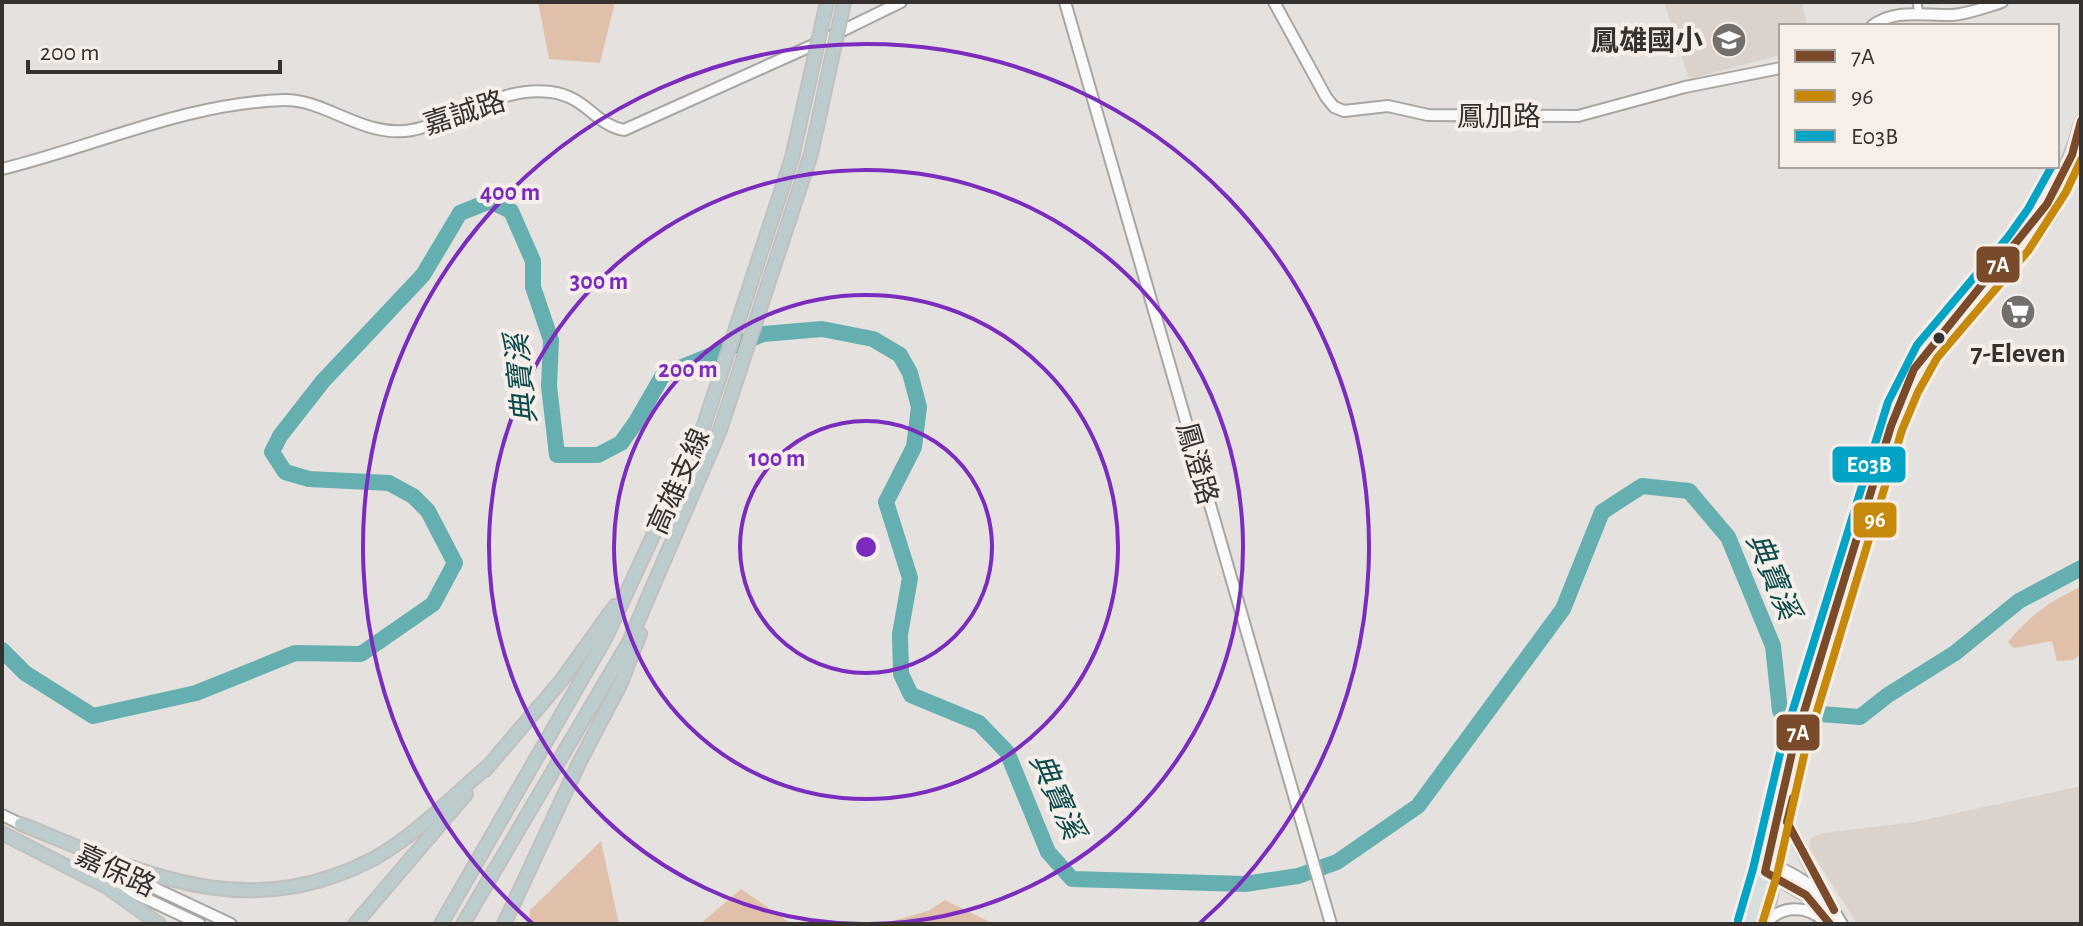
<svg xmlns="http://www.w3.org/2000/svg" width="2083" height="926" font-family="'Alegreya Sans','Noto Sans TC',sans-serif">
	<style>
		.built { fill: #dbd2cb }
		.green { fill: #e0c0aa }
		.lines { fill: none; stroke-linecap: round; stroke-linejoin: round }
		.river { stroke: #65afb0; stroke-width: 16 }
		.street-casing { stroke: #a8a6a3; stroke-width: 11 }
		.secondary-casing { stroke: #a8a6a3; stroke-width: 14 }
		.primary-casing { stroke: #c1c0be; stroke-width: 15 }
		.highway-casing { stroke: #c1c0be; stroke-width: 16 }
		.street { stroke: #fbfafa; stroke-width: 7 }
		.secondary { stroke: #fbfafa; stroke-width: 10 }
		.primary { stroke: #d6dede; stroke-width: 11 }
		.highway { stroke: #bccccc; stroke-width: 12 }
		.highway-bridge-casing { stroke: #c1c0be; stroke-width: 16; stroke-linecap: butt }
		.highway-bridge { stroke: #bccccc; stroke-width: 12 }
		.bus-1-casing { stroke: #f6eee9; stroke-width: 14 }
		.bus-2-casing { stroke: #f6eee9; stroke-width: 14 }
		.bus-3-casing { stroke: #f6eee9; stroke-width: 14 }
		.bus-1 { stroke: #7a4b2a; stroke-width: 8 }
		.bus-2 { stroke: #c6890c; stroke-width: 8 }
		.bus-3 { stroke: #03a3c6; stroke-width: 8 }
		.ring { fill: none; stroke: #7b2cbf; stroke-width: 4 }
		.bus-dot { fill: #34312f; stroke: #f6eee9; stroke-width: 3 }
		.labels { text-anchor: middle; stroke-width: 8; stroke-linejoin: round; paint-order: stroke }
		.poi-label { font-size: 28px; font-weight: bold; fill: #34312f; stroke: #f6eee9; text-anchor: end }
		.street-label { font-size: 28px; fill: #34312f; stroke: #f6eee9 }
		.water-label { font-size: 30px; font-style: italic; fill: #0c4b4c; stroke: #f6eee9 }
		.centre { fill: #7b2cbf; stroke: #f6eee9; stroke-width: 4 }
		.ring-label { font-size: 24px; text-anchor: middle; font-weight: bold; fill: #7b2cbf; stroke: #f6eee9; stroke-width: 8; stroke-linejoin: round; paint-order: stroke }
		.line-badge { stroke: #f6eee9; stroke-width: 3 }
		.badge-label { font-size: 22px; text-anchor: middle; font-weight: bold; fill: #fff }
	</style>
	<rect width="100%" height="100%" fill="#e5e1de"/>
	<path class="built" d="M1664,2h138l5,24h-26v29l-92,24z
		M2081,786v138h-224l-47,-75v-10l13,-6 92,-11z"/>
	<path class="green" d="M538,2h77l-15,61 -51,-4z
		M2081,587v67l-8,6 -16,1 -5,-20 -38,7 -6,-6c20,-25 43,-42 73,-55z
		M601,841l18,83h-90l1,-14z
		M741,889l51,35h-92z
		M945,900l49,24h-112l46,-13z"/>
	<g class="lines">
		<path class="river" d="M2,650l23,23 68,43 103,-23 99,-40 66,1 72,-50 22,-41 -27,-52 -15,-15 -24,-13 -80,-4 -24,-7 -13,-20 8,-16 43,-55 100,-106 37,-62 30,-12 21,10 22,50v26l18,53 -2,46 8,69h41l23,-12 15,-21 27,-47 100,-41 59,-5 51,10 27,16 10,18 9,34 -5,40 -28,55 24,76 -10,56 1,40 10,21 68,28 28,29 41,100 24,27 173,5 53,-8 39,-14 81,-56 145,-197 39,-97 40,-26 47,5 39,46 45,109 7,65 80,6 28,-22 67,-42 64,-52 62,-33"/>
		<defs>
			<path id="street" d="M1917,2l2,13"/>
			<path id="secondary" d="M1065,2l266,922
				M1274,2l52,95 8,10 10,4 44,-5 40,9 150,1 107,-29 96,-19
				M1872,26c23,-18 53,-10 80,-11 16,-1 34,-8 50,-13
				M2,169c94,-23 184,-66 282,-69 42,-1 80,39 128,30 46,-9 90,-45 139,-38 36,5 43,32 73,38l187,-84 90,-44
				M2,815l25,12
				M1787,822l36,69
				M95,860l136,64
				M1773,865c31,12 52,30 69,59
				M1770,875l43,25 17,24
				M98,876l102,48
				M1765,924c15,-18 40,-20 58,-4"/>
			<path id="primary" d="M1749,924l16,-52 28,-124 98,-322c10,-27 20,-51 36,-75 60,-71 131,-138 154,-230
				M1762,924l6,-13 36,-160 97,-324 29,-62 86,-102 36,-49 29,-57"/>
			<path id="highway" d="M485,770l76,-89 54,-75
				M21,824c122,49 225,102 354,34 42,-24 77,-61 113,-92
				M2,833l105,54 52,37
				M355,924l111,-130
				M441,924l165,-287 97,-209
				M463,924l166,-282 91,-212
				M504,924l75,-161 41,-78 20,-51"/>
		</defs>
		<use href="#street" class="street-casing"/>
		<use href="#secondary" class="secondary-casing"/>
		<use href="#primary" class="primary-casing"/>
		<use href="#highway" class="highway-casing"/>
		<use href="#street" class="street"/>
		<use href="#secondary" class="secondary"/>
		<use href="#primary" class="primary"/>
		<use href="#highway" class="highway"/>
		<defs>
			<path id="highway-bridge" d="M703,428l89,-270 35,-156
				M720,430l91,-276 33,-152"/>
		</defs>
		<use href="#highway-bridge" class="highway-bridge-casing"/>
		<use href="#highway-bridge" class="highway-bridge"/>
		<defs>
			<path id="bus-1" d="M1793,798l-6,24 47,88
				M1830,924l-24,-29 -41,-23 28,-124 98,-322 23,-57 133,-165 25,-49 9,-34"/>
			<path id="bus-2" d="M1762,924l15,-49 28,-124 97,-321 16,-38 19,-34 91,-107 38,-59 15,-32"/>
			<path id="bus-3" d="M1738,920l15,-51 29,-124 106,-343 29,-57 91,-108 20,-28 24,-43"/>
		</defs>
		<use href="#bus-1" class="bus-1-casing"/>
		<use href="#bus-2" class="bus-2-casing"/>
		<use href="#bus-3" class="bus-3-casing"/>
		<use href="#bus-1" class="bus-1"/>
		<use href="#bus-2" class="bus-2"/>
		<use href="#bus-3" class="bus-3"/>
	</g>
	<g class="ring">
		<circle cx="866" cy="547" r="126"/>
		<circle cx="866" cy="547" r="252"/>
		<path d="M863 924A377 377 0 1 1 869 924"/>
		<path d="M533 924A503 503 0 1 1 1199 924"/>
	</g>
	<defs>
		<symbol id="school-disc" viewBox="-11 -11 22 22"><circle r="9.5" fill="#726f6c" stroke="#f6eee9"/><path d="M0-5L7-2L0 1L-7-2ZM-4 1L0 2.5L4 1V4Q0 6-4 4Z" fill="#fff"/></symbol>
		<symbol id="supermarket-disc" viewBox="-11 -11 22 22"><circle r="9.5" fill="#726f6c" stroke="#f6eee9"/><path d="M-6-5.5h2.5l.6 2H6L4.5 2H-2.5L-4.4-4H-6ZM-1.5 3.2a1.3 1.3 0 1 0 .1 0ZM3 3.2a1.3 1.3 0 1 0 .1 0Z" fill="#fff"/></symbol>
	</defs>
	<g fill-rule="evenodd">
		<use href="#school-disc" x="1709" y="20" width="40" height="40"/>
		<use href="#supermarket-disc" x="1998" y="292" width="40" height="40"/>
	</g>
	<circle class="bus-dot" cx="1939" cy="338" r="7"/>
	<g class="labels">
		<g class="poi-label">
			<text x="1703" y="50">鳳雄國小</text>
			<text x="2018" y="362" text-anchor="middle">7-Eleven</text>
		</g>
		<g class="street-label">
			<text transform="translate(464 112) rotate(-18)" y="10">嘉誠路</text>
			<text x="1499" y="126">鳳加路</text>
			<text transform="translate(1198 463) rotate(74)" y="10">鳳澄路</text>
			<text transform="translate(678 481) rotate(-66)" y="10">高雄支線</text>
			<text transform="translate(116 870) rotate(25)" y="10">嘉保路</text>
		</g>
		<g class="water-label">
			<text transform="translate(521 379) rotate(-96)" y="10">典寶溪</text>
			<text transform="translate(1773 576) rotate(67)" y="10">典寶溪</text>
			<text transform="translate(1057 796) rotate(66)" y="10">典寶溪</text>
		</g>
	</g>
	<circle cx="866" cy="547" r="12" class="centre"/>
	<g class="ring-label">
		<text x="510" y="200">400 m</text>
		<text x="599" y="289">300 m</text>
		<text x="688" y="377">200 m</text>
		<text x="777" y="466">100 m</text>
	</g>
	<g class="line-badge">
		<rect x="1975" y="245" width="46" height="39" rx="8" fill="#7a4b2a"/>
		<rect x="1831" y="445" width="76" height="39" rx="8" fill="#03a3c6"/>
		<rect x="1852" y="501" width="46" height="38" rx="8" fill="#c6890c"/>
		<rect x="1775" y="713" width="46" height="39" rx="8" fill="#7a4b2a"/>
	</g>
	<g class="badge-label">
		<text x="1998" y="272">7A</text>
		<text x="1869" y="472">E03B</text>
		<text x="1875" y="527">96</text>
		<text x="1798" y="740">7A</text>
	</g>
	<rect width="2083" height="926" fill="none" stroke="#34312f" stroke-width="8"/>
	<rect x="1779" y="24" width="280" height="144" fill="#f6eee9" stroke="#a8a29f" stroke-width="2"/>
	<rect x="1795" y="50" width="40" height="12" fill="#7a4b2a" stroke="#a8a29f" stroke-width="2"/>
	<text x="1851" y="64" font-size="24" fill="#34312f">7A</text>
	<rect x="1795" y="90" width="40" height="12" fill="#c6890c" stroke="#a8a29f" stroke-width="2"/>
	<text x="1851" y="104" font-size="24" fill="#34312f">96</text>
	<rect x="1795" y="130" width="40" height="12" fill="#03a3c6" stroke="#a8a29f" stroke-width="2"/>
	<text x="1851" y="144" font-size="24" fill="#34312f">E03B</text>
	<path d="M28 60v12h252v-12" fill="none" stroke="#34312f" stroke-width="4"/>
	<text x="40" y="60" font-size="24" fill="#34312f" stroke="#f6eee9" stroke-width="6" paint-order="stroke">200 m</text>
</svg>
